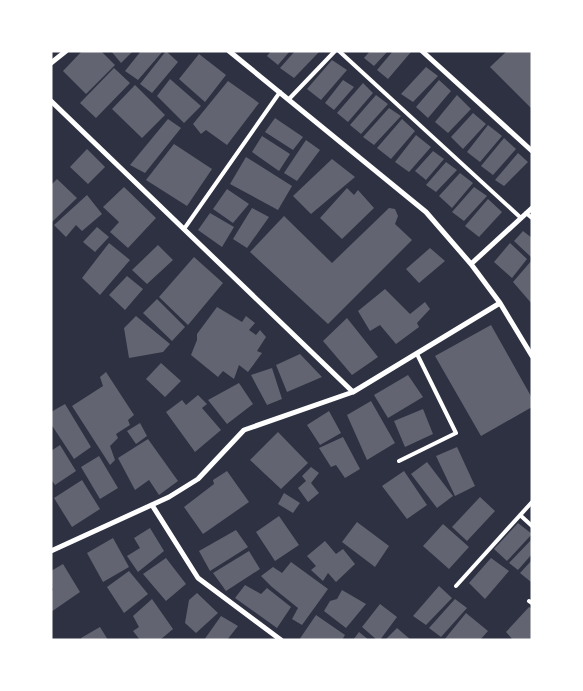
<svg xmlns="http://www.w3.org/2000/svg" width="583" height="691" font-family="Lato,sans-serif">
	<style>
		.building { fill: #626471 }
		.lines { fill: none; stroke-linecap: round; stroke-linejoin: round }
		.service { stroke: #fff; stroke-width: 4 }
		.minor { stroke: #fff; stroke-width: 5 }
	</style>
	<rect width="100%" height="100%" fill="#2d3142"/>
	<path class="building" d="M82,51h19l14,14 -29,29 -23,-23z
		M111,51h22l-12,12z
		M141,51h22l-25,29 -13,-9z
		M166,51l12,11 -26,31 -12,-9z
		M271,51h19l-12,14 -11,-9z
		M295,51l24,1 -25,26 -14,-10z
		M370,51h18l-14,15 -10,-8z
		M393,51l18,1 -23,27 -11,-9z
		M507,51h25v58l-42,-42z
		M199,54l27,21 -21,27 -26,-23z
		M332,60l15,10 -26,30 -14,-11z
		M426,67l12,9 -25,26 -12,-8z
		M114,68l16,15 -34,35 -16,-15z
		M170,79l31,27 -17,17 -27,-27z
		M343,80l11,7 -20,23 -9,-7z
		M439,80l12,11 -23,27 -12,-11z
		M228,81l31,22 -32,42 -21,-15 -5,4 -8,-10z
		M363,83l10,10 -25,29 -11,-9z
		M135,85l30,30 -23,23 -30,-29z
		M376,95l12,9 -27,30 -11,-9z
		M457,95l14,14 -23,24 -13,-11z
		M389,108l12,8 -27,29 -11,-8z
		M473,113l13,11 -23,25 -12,-12z
		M275,118l28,19 -10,13 -28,-18z
		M168,119l13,9 -36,45 -15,-8z
		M402,119l13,12 -24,28 -14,-11z
		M488,125l14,11 -22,26 -13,-10z
		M416,135l15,12 -22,25 -14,-10z
		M262,136l28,18 -11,17 -27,-19z
		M504,138l12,11 -23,26 -12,-9z
		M306,140l14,10 -23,31 -13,-8z
		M174,144l38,25 -25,37 -41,-26z
		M87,149l18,18 -17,17 -18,-17z
		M433,151l11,8 -18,21 -11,-9z
		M518,153l10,9 -24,24 -9,-6z
		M246,157l46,29 -14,24 -48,-26z
		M332,159l23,18 -44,37 -18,-18z
		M446,162l11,8 -21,22 -10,-7z
		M460,173l13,10 -21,25 -13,-12z
		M57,179l20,19 -26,25v-38z
		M124,187l32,31 -28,30 -18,-16 9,-10 -16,-15z
		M474,187l13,9 -23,25 -12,-9z
		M347,188l7,7 4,-5 16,18 -32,31 -22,-21z
		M227,189l22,15 -16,19 -20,-14z
		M87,195l15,19 -20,17 -6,-6 -10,12 -12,-12z
		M488,199l14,13 -23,25 -14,-11z
		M252,208l17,9 -22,31 -14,-9z
		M389,208l6,1 3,7 -3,8 17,16 -84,84 -78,-72 34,-36 48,47z
		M210,213l24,14 -12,20 -24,-17z
		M97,227l12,10 -14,15 -12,-10z
		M523,231l9,7 -1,19 -17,-16z
		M109,243l21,17 -30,35 -18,-17z
		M510,243l17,16 -15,19 -18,-16z
		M158,245l15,15 -26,24 -15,-14z
		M430,248l15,13 -26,22 -13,-14z
		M194,257l29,26 -35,42 -29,-28z
		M532,260v44l-19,-22z
		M127,276l16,13 -18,21 -16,-15z
		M385,289l25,25 15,-12 5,7 -13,14 2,4 -23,17 -16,-19 -10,6 -12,-20z
		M157,299l28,28 -13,14 -29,-28z
		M217,307l25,15 4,-6 9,7 -6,7 7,5 4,-5 6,7 -9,14 5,2 -14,19 -9,-7 -5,14 -11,-8 -5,6 -27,-22 6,-15v-6z
		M136,316l34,28 -7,8 -34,6 -5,-30z
		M347,318l31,39 -26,18 -29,-34z
		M491,325l41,73v9l-51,29 -46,-80z
		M300,354l22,23 -35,15 -11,-27z
		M161,363l20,18 -16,16 -19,-18z
		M272,368l10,31 -15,6 -16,-30z
		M106,372l28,43 -6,5 2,5 -14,9 2,4 -8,8 5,14 -5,5 -38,-59 31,-20 -3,-9z
		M408,375l15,22 -35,21 -14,-23z
		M239,383l14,21 -26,20 -19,-24z
		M198,395l9,9 -5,4 19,22 -26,22 -29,-40 16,-12 4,5z
		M371,401l24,42 -28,17 -20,-45z
		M65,404l26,43 -17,12 -23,-35v-12z
		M423,409l10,25 -28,13 -11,-26z
		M329,411l12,22 -21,12 -13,-20z
		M140,423l7,13 -11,8 -9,-13z
		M278,432l30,31 -27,26 -31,-29z
		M343,437l17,32 -15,9 -9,-13 -5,2 -12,-19z
		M148,439l30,42 -19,14 -10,-15 -14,10 -17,-32z
		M60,445l16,26 -21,14 -4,-6v-28z
		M457,447l18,39 -20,10 -19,-40z
		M99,456l19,32 -18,11 -19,-32z
		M427,462l26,34 -16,12 -26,-34z
		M311,467l8,6 -8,10 8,10 -11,9 -10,-14 8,-7 -4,-5z
		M227,471l22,31 -46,32 -19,-27 30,-23 -1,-4z
		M404,471l23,34 -20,14 -25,-33z
		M82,480l18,29 -28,18 -18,-29z
		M284,493l16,10 -7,10 -15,-9z
		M480,497l15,14 -28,30 -15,-14z
		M279,516l20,29 -24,16 -19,-29z
		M357,522l32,24 -14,21 -33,-25z
		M518,523l14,11 -25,27 -13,-12z
		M443,524l26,23 -20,22 -26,-23z
		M150,528l14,23 -26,21 -11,-16 13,-8 -6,-10z
		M236,530l12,17 -38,24 -11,-20z
		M113,538l16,29 -26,15 -16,-29z
		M532,539v15l-14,16 -9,-7z
		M325,541l11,13 7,-5 12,15 -19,18 -8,-9 -5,8 -12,-11 5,-4 -9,-10z
		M249,551l11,18 -34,22 -13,-18z
		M166,558l20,26 -20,17 -23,-27z
		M491,558l18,13 -24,28 -16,-16z
		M532,560v21l-1,1 -11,-9z
		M291,562l37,27 -26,36 -10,-6 6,-11 -26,-21 -11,-11 12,-9 9,6z
		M63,564l17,28 -29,20v-21l2,-1 -2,-5v-14z
		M129,571l19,23 -24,19 -17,-26z
		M245,585l16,9 6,-6 24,19 -14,21 -42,-30z
		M439,586l13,12 -26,27 -13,-9z
		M342,590l24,14 -20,24 -22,-17 6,-10 7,-2z
		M197,593l21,20 -22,20 -11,-10 4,-23z
		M152,599l21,30 -13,11h-20l-7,-9 6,-4 -6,-11z
		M455,599l12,9 -26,29 -12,-9z
		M380,604l17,13 -17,23h-3l-15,-13z
		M529,607l3,2v31h-19l-7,-8z
		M466,613l22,18 -8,9h-36z
		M316,615l29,20 -3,5h-43z
		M221,616l17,10 -11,14h-23z
		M100,627l8,13h-26l-1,-2z
		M397,628l14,12h-26z
		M359,632l10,8h-16z"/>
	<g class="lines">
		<path class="service" d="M339,51l182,167
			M289,99l46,-48
			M526,213l6,5
			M184,229l96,-137
			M399,461l57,-28 -39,-79
			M520,515l12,11
			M456,586l76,-84
			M529,601l3,2"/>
		<path class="minor" d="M229,51l197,161 45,52 29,39 32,53
			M422,51l110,100
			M51,63l15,-12
			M51,101l302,291
			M471,264l61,-56
			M152,505l46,73 83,62
			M51,551l118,-54 29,-18 46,-49 109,-38 147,-89"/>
	</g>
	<rect width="583" height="691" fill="none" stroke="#ffffff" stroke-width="105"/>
</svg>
